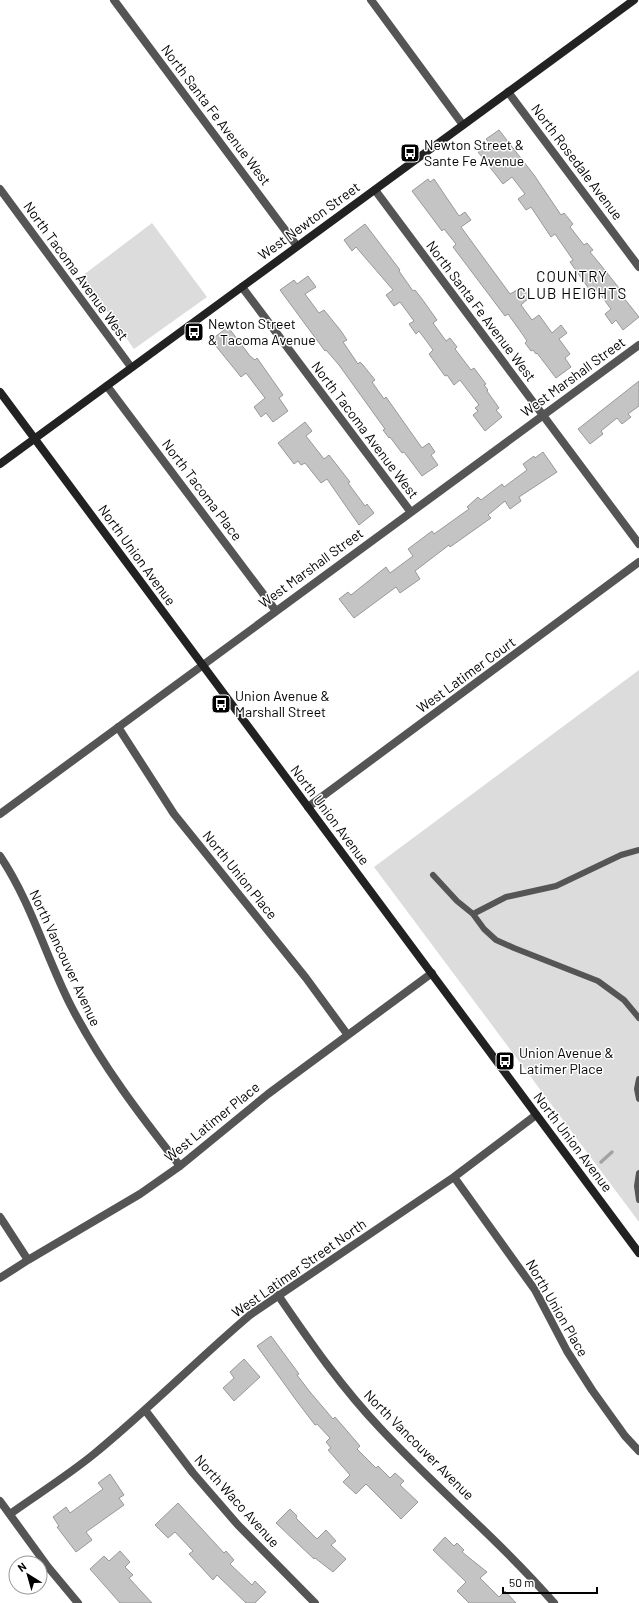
<svg xmlns="http://www.w3.org/2000/svg" width="639" height="1603" font-family="Barlow,sans-serif">
	<style>
		.green { fill: #dcdcdc }
		.lines { fill: none; stroke-linecap: round; stroke-linejoin: round }
		.stream { stroke: #a3a3a3; stroke-width: 3.5 }
		.building { fill: #c4c4c4; stroke: #999 }
		.lane { stroke: #555; stroke-width: 6 }
		.street { stroke: #555; stroke-width: 8 }
		.secondary { stroke: #222; stroke-width: 8 }
		.labels { text-anchor: middle; stroke-width: 3; stroke-linejoin: round; paint-order: stroke }
		.street-label { font-size: 14px; fill: #000; stroke: #fff }
		.poi-label { font-size: 14px; fill: #000; stroke: #fff; text-anchor: start }
		.neighbourhood-label { font-size: 15px; letter-spacing: 1px; fill: #000; stroke: #fff }
	</style>
	<rect width="100%" height="100%" fill="#fff"/>
	<path class="green" d="M152,223l55,74 -73,52 -52,-73z
		M639,670v552l-265,-355z"/>
	<g class="lines">
		<path class="stream" d="M601,1162l11,-10"/>
	</g>
	<path class="building" d="M499,130l35,45 27,40 3,-2 9,11 -3,3 14,18 3,-2 6,7 -3,2 14,17 18,23 -2,1 19,24 -16,13 -7,-10 -4,4 -7,-10 6,-5 -14,-19 -5,3 -22,-31 3,-2 -18,-26 -4,3 -20,-30 -5,3 -8,-11 7,-5 -13,-17 -9,7 -25,-32 12,-8 -4,-5z
		M428,179l2,3 4,-3 25,37 6,-4 6,8 -10,7 49,67 12,-7 8,10 -9,8 11,15 7,-5 13,18 9,-8 6,8 -8,6 11,15 -5,4 6,9 -15,11 -19,-25 -1,1 -3,-4 -2,1 -6,-8 2,-2 -4,-6 -15,-21 -3,2 -52,-69 3,-3 -12,-15 -2,2 -30,-40z
		M365,224l35,46 -1,1 14,20 2,-1 7,9 15,21 -4,3 13,18 4,-3 7,9 -2,2 16,21 3,-2 12,16 -2,1 4,5 -1,1 12,17 -3,2 6,7 -17,14 -12,-16 5,-4 -3,-3 4,-3 -19,-25 -6,5 -7,-10 -2,1 -16,-22 4,-4 -14,-19 -3,3 -7,-10 5,-3 -14,-19 -6,4 -8,-11 7,-5 -37,-43 -4,4 -8,-11z
		M308,276l8,11 -11,7 14,19 5,-3 17,21 6,9 -4,2 15,22 2,-2 3,3 12,15 -3,2 12,17 2,-2 36,51 7,-5 6,9 -4,3 7,10 -16,11 -18,-24 -2,1 -12,-16 -1,1 -6,-8 2,-1 -46,-64 -13,-15 -1,1 -45,-61 14,-10 3,4z
		M228,327l22,29 5,4 2,-2 26,37 -4,3 9,13 -15,11 -7,-9 -5,4 -7,-10 11,-9 -19,-25 -5,4 -30,-37z
		M639,381v25l-11,8 3,3 -9,7 -5,-6 -16,13 2,3 -13,10 -12,-15z
		M305,422l7,9 -6,5 18,23 5,-4 21,27 -2,1 17,23 2,-2 7,9 -15,12 -32,-46 -6,4 -16,-20 -4,2 -3,-4 -4,3 -16,-21z
		M543,452l14,20 -38,25 2,4 -11,8 -5,-8 -17,14 3,3 -41,29 -1,-2 -34,26 5,8 -20,14 -4,-6 -42,31 -15,-19 9,-7 3,3 35,-28 4,6 23,-17 -5,-7 24,-18 2,3 35,-25 -2,-2 11,-10 3,3 21,-16 2,3 23,-17 -4,-6 11,-8 1,2z
		M271,1336l28,38 -2,1 13,17 23,27 2,-2 25,29 -3,3 19,19 2,-2 12,12 5,-5 9,8 -4,4 18,17 -17,17 -35,-35 -10,10 -13,-12 7,-7 -22,-25 3,-2 -5,-6 4,-4 -13,-14 -2,1 -19,-25 -39,-54z
		M244,1359l16,18 -26,24 -11,-13 11,-10 -4,-6z
		M110,1474l14,21 -5,3 5,7 -38,27 6,8 -16,12 -19,-25 2,-1 -6,-9 13,-10 4,6 33,-24 -5,-6z
		M178,1503l46,50 2,-2 8,9 -4,4 22,21 3,-4 11,11 -11,11h-9l-29,-28 -4,5 -24,-26 4,-3 -18,-19 -7,6 -13,-13z
		M290,1509l7,7 -1,2 21,21 9,-9 10,11 -5,4 15,14 -13,13 -18,-14 -1,1 -38,-36z
		M445,1537l9,9 3,-3 7,7 -2,2 25,20 -7,6 19,19 6,-6 11,12h-47l-12,-12 9,-9 -33,-32z
		M120,1551l10,11 -5,5 8,8 -4,3 23,25h-32l-30,-34 14,-13 5,5z"/>
	<g class="lines">
		<path class="lane" d="M433,875l24,26 16,13 11,15 12,11 18,8 84,33 26,19 15,18
			M473,914l33,-17 50,-11 65,-31 18,-5
			M639,1079l-2,10 2,10
			M639,1173l-2,13 2,14"/>
		<path class="street" d="M114,0l183,246
			M371,0l92,125
			M508,92l131,175
			M0,189l131,178
			M375,190l264,354
			M242,287l168,224
			M107,386l169,225
			M118,727l56,87 132,164 41,56
			M308,807l331,-245
			M0,814l639,-469
			M0,856c31,46 46,101 71,150 30,58 69,109 109,160
			M454,1177l81,113 32,61 25,39 33,46 14,15
			M0,1217l28,43
			M0,1278l28,-18 112,-66 40,-28 88,-72 164,-121
			M278,1295c32,47 64,93 103,134 56,60 119,112 173,174
			M145,1410l48,63 45,52 77,78
			M0,1501l48,66 30,36
			M10,1514c28,-20 57,-38 84,-60 54,-44 103,-94 156,-139l204,-138 82,-62"/>
		<path class="secondary" d="M0,392l639,861
			M0,464l634,-464"/>
	</g>
	<defs>
		<symbol id="bus-square" viewBox="-11 -11 22 22"><rect x="-9" y="-9" width="18" height="18" rx="4" fill="#000" stroke="#fff"/><path d="M-5-6H5V4H4V6H2V4H-2V6H-4V4H-5ZM-3.5-4V0h7V-4ZM-3.5 1.2v1.5H-2V1.2ZM2 1.2v1.5H3.5V1.2Z" fill="#fff"/></symbol>
	</defs>
	<g fill-rule="evenodd">
		<use href="#bus-square" x="399" y="142" width="22" height="22"/>
		<use href="#bus-square" x="183" y="321" width="22" height="22"/>
		<use href="#bus-square" x="210" y="693" width="22" height="22"/>
		<use href="#bus-square" x="494" y="1050" width="22" height="22"/>
	</g>
	<g class="labels">
		<g class="street-label">
			<text transform="translate(216 115) rotate(53)" y="5">North Santa Fe Avenue West</text>
			<text transform="translate(577 162) rotate(53)" y="5">North Rosedale Avenue</text>
			<text transform="translate(309 221) rotate(-36)" y="5">West Newton Street</text>
			<text transform="translate(76 271) rotate(54)" y="5">North Tacoma Avenue West</text>
			<text transform="translate(481 311) rotate(53)" y="5">North Santa Fe Avenue West</text>
			<text transform="translate(573 377) rotate(-36)" y="5">West Marshall Street</text>
			<text transform="translate(365 430) rotate(53)" y="5">North Tacoma Avenue West</text>
			<text transform="translate(202 490) rotate(53)" y="5">North Tacoma Place</text>
			<text transform="translate(137 555) rotate(54)" y="5">North Union Avenue</text>
			<text transform="translate(311 568) rotate(-36)" y="5">West Marshall Street</text>
			<text transform="translate(466 675) rotate(-36)" y="5">West Latimer Court</text>
			<text transform="translate(330 815) rotate(53)" y="5">North Union Avenue</text>
			<text transform="translate(240 875) rotate(51)" y="5">North Union Place</text>
			<text transform="translate(65 958) rotate(65)" y="5">North Vancouver Avenue</text>
			<text transform="translate(212 1122) rotate(-39)" y="5">West Latimer Place</text>
			<text transform="translate(573 1142) rotate(53)" y="5">North Union Avenue</text>
			<text transform="translate(299 1268) rotate(-35)" y="5">West Latimer Street North</text>
			<text transform="translate(557 1308) rotate(60)" y="5">North Union Place</text>
			<text transform="translate(419 1445) rotate(45)" y="5">North Vancouver Avenue</text>
			<text transform="translate(237 1501) rotate(48)" y="5">North Waco Avenue</text>
		</g>
		<g class="poi-label">
			<text x="424" y="150">Newton Street &amp;<tspan x="424" dy="16">Sante Fe Avenue</tspan></text>
			<text x="208" y="329">Newton Street<tspan x="208" dy="16">&amp; Tacoma Avenue</tspan></text>
			<text x="235" y="701">Union Avenue &amp;<tspan x="235" dy="16">Marshall Street</tspan></text>
			<text x="519" y="1058">Union Avenue &amp;<tspan x="519" dy="16">Latimer Place</tspan></text>
		</g>
		<g class="neighbourhood-label">
			<text x="572" y="282">COUNTRY<tspan x="572" dy="17">CLUB HEIGHTS</tspan></text>
		</g>
	</g>
	<g transform="translate(28 1575) rotate(323)"><circle r="19" fill="#ffffff" stroke="#999999"/>
	<path d="M0-3L7 15L0 10L-7 15Z" fill="#000000"/>
	<text y="-6" font-size="11" font-weight="bold" text-anchor="middle" fill="#000000">N</text>
	</g>
	<path d="M503 1587v6h94v-6" fill="none" stroke="#000000" stroke-width="2"/>
	<text x="509" y="1587" font-size="12" fill="#000000" stroke="#ffffff" stroke-width="3" paint-order="stroke">50 m</text>
</svg>
